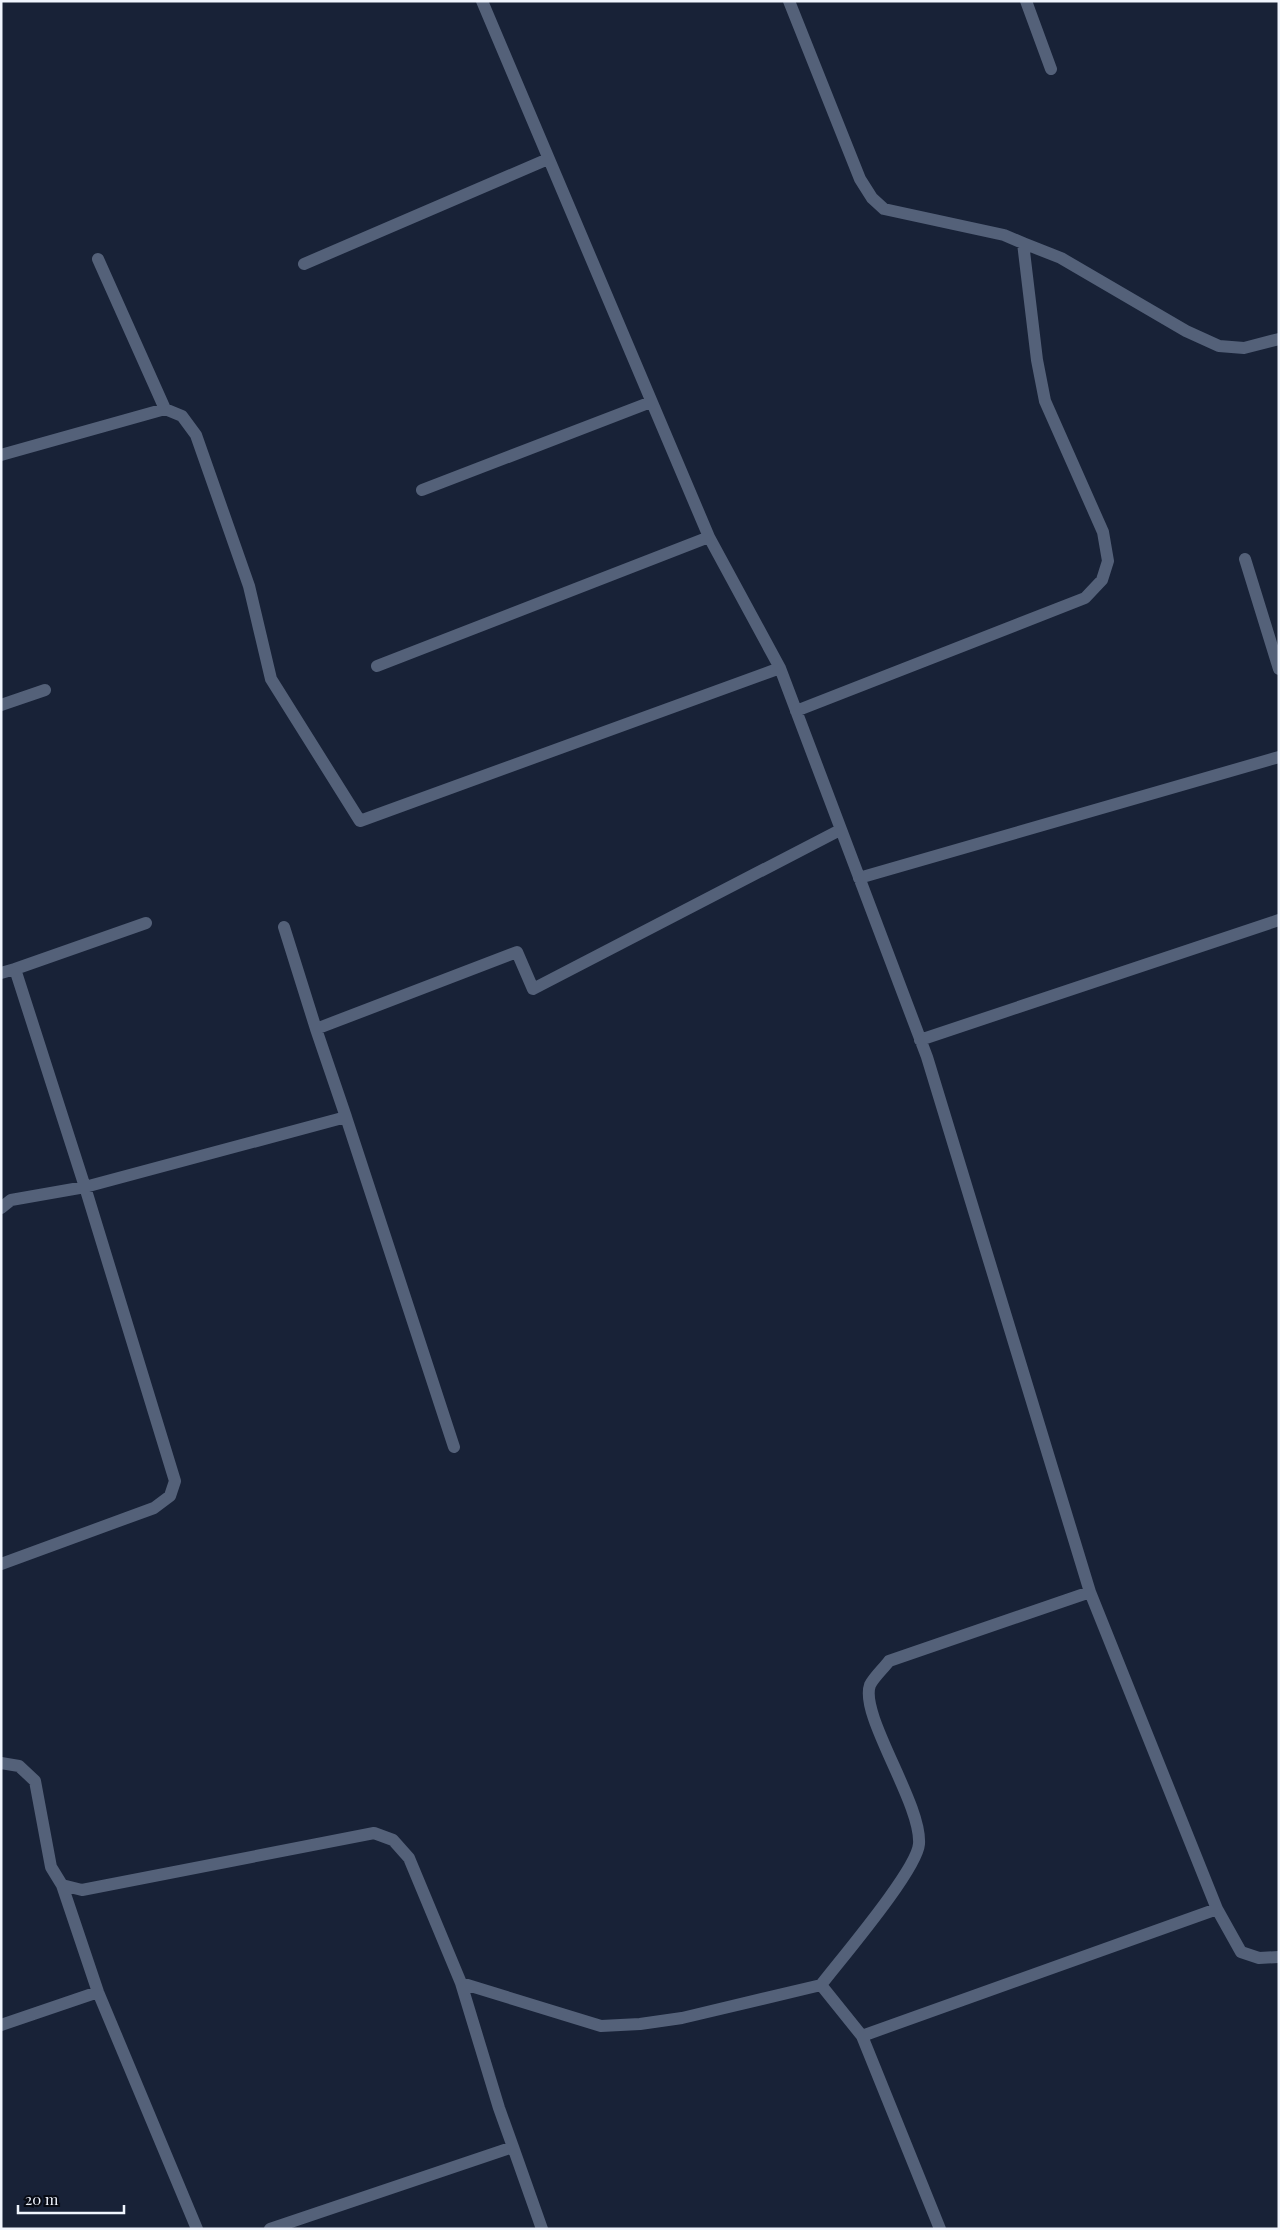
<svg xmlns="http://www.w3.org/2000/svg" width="1280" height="2230" font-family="'Playfair Display',serif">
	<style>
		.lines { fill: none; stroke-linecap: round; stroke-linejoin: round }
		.street { stroke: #546179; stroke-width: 12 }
	</style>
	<rect width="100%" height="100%" fill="#182237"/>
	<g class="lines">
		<path class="street" d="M482,1l227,536 71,131 147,389 163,535 127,317
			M789,1l71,178 12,19 12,11 120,26 19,8 38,15 125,73 33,15 25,2 35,-9
			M1026,1l25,68
			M98,259l67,150
			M304,264l244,-105
			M1,455l164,-46 17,7 14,19 53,151 22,93 89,142 420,-153
			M422,490l229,-88
			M1245,559l34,110
			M377,666l332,-129
			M1,705l44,-15
			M796,711l289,-113 17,-18 6,-19 -5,-29 -58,-131 -8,-41 -14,-117
			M859,878l420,-121
			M284,927l32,102
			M15,969l131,-46
			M1,973l14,-4 70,218 90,294 -5,15 -16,12 -153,56
			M920,1040l359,-120
			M346,1117l108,330
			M1,1208l10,-8 74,-13 261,-70 -30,-88 201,-77 16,37 307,-159
			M1,1763l18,3 16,15 16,86 11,18 20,5 292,-57 19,7 16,18 52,125 38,125 14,39 -243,82
			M62,1885l36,107 99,237
			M461,1983l140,43 39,-2 42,-6 139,-33 41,51 355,-127 24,43 18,6 20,-1
			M821,1985c20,-26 96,-115 98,-141 3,-40 -60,-129 -49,-159 4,-8 14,-17 19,-24l201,-69
			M1,2025l97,-33
			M862,2036l78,193
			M513,2147l29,82"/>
	</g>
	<rect width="1280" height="2230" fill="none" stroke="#f0f5fe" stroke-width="5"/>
	<path d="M18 2205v8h106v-8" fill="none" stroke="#f0f5fe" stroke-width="2.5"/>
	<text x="25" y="2205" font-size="15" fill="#f0f5fe" stroke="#080c15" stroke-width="4" paint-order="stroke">20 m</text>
</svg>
